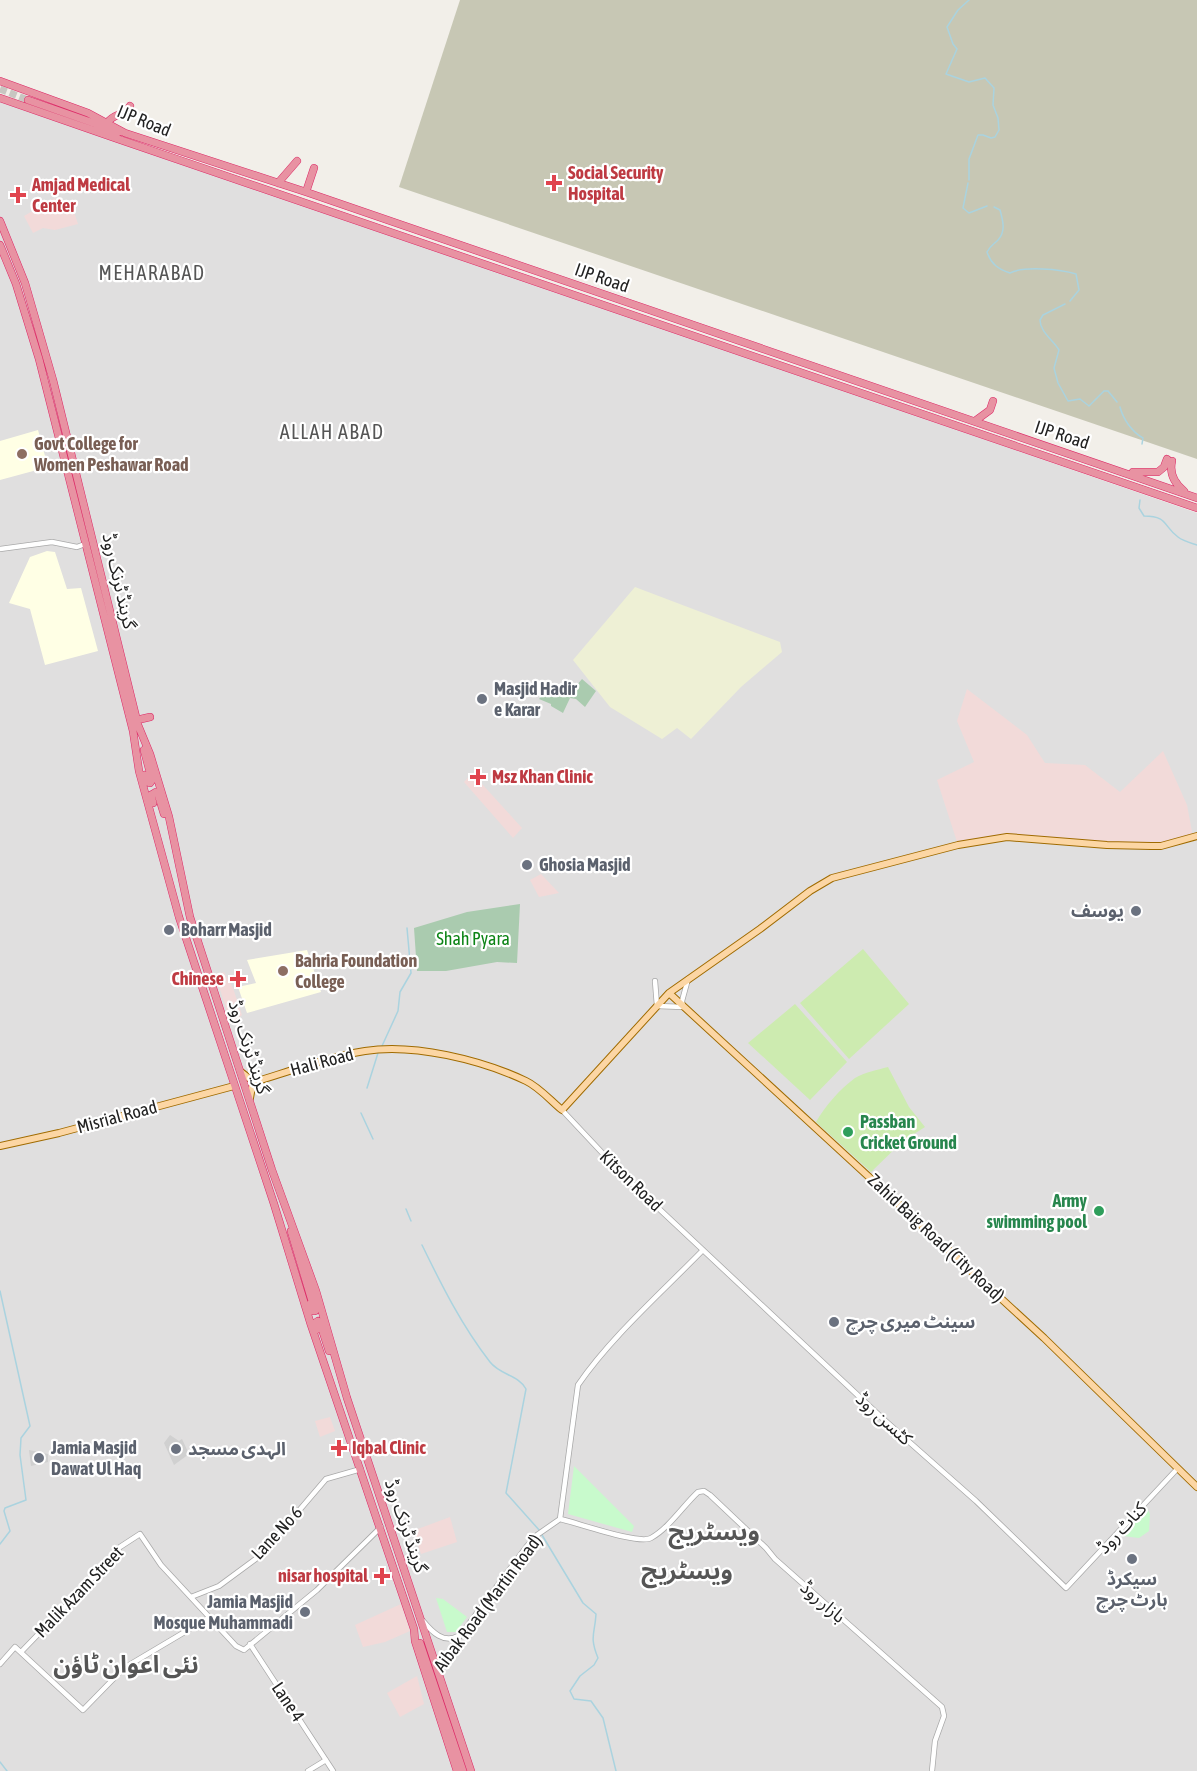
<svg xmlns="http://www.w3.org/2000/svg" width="1197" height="1771" font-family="'Asap Condensed','Noto Sans Arabic',sans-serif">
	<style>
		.residential { fill: #e0dfdf }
		.commercial { fill: #f2dad9 }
		.education { fill: #ffffe5 }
		.religious { fill: #d0d0d0 }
		.construction { fill: #c7c7b4 }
		.farmland { fill: #eef0d5 }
		.grass { fill: #cdebb0 }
		.cemetery { fill: #aacbaf }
		.park { fill: #c8facc }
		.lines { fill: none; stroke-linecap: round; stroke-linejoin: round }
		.stream { stroke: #aad3df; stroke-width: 1.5 }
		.highway-tunnel { stroke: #c8c6c1; stroke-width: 7; stroke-dasharray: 7 3.5; stroke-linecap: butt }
		.minor-casing { stroke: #a9a9a9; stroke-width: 6 }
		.major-casing { stroke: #a06b00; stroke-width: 8 }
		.highway-casing { stroke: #dc2a67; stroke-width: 8 }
		.minor { stroke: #fff; stroke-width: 4.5 }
		.major { stroke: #fcd6a4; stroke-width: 6 }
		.highway { stroke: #e892a2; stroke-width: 7 }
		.health-dot { fill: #e0444e; stroke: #fff; stroke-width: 2 }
		.education-dot { fill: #8d6e63; stroke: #fff; stroke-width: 2 }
		.worship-dot { fill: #6b7280; stroke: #fff; stroke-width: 2 }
		.leisure-dot { fill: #2e9e5b; stroke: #fff; stroke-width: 2 }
		.labels { text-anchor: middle; stroke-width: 4.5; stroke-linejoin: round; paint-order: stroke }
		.street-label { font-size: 18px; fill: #222; stroke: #fff }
		.health-label { font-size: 18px; font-weight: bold; fill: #be3a42; stroke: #fff; text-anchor: start }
		.education-label { font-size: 18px; font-weight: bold; fill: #785e54; stroke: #fff; text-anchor: start }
		.worship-label { font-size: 18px; font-weight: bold; fill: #5b616d; stroke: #fff; text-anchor: start }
		.park-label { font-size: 18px; fill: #0c8416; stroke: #fff }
		.leisure-label { font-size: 18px; font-weight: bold; fill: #27864d; stroke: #fff; text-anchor: start }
		.neighbourhood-label { font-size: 20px; letter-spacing: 1.5px; fill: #555; stroke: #fff }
		.district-label { font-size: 24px; font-weight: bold; fill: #555; stroke: #fff }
	</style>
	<rect width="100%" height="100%" fill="#f2efe9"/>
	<path class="residential" d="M0,98l1197,415v1258h-1197z"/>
	<path class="commercial" d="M55,198l8,16 10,-5 5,15 -23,6 -12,-2 -10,5 -9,-17z
		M967,689l60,46 18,28 40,2 35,27 43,-41 24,54 6,32 -32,9 -154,-10 -49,9 -21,-65 37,-18 -17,-41z
		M472,773l50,55 -9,10 -49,-56z
		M541,874l18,19 -20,4 -9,-17z
		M224,972l9,16 9,27 -11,9 -13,-41 1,-9z
		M330,1417l5,14 -15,6 -5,-16z
		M450,1517l7,25 -36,12 -6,-18v-6z
		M401,1604l9,27 -25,11 -22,5 -8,-22z
		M417,1676l7,28 -24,13 -13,-24z"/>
	<path class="education" d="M38,430l10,37 -48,13v-39z
		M47,551l8,1 12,37 14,-1 17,63 -53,14 -15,-56 -21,-6 21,-46z
		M307,950l14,42 -74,21 -9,-26 18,-4 -9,-23z"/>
	<path class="religious" d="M170,1435l9,6 3,-2 7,15 -15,11 -10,-22z
		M29,1450l19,4v8l-17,4z"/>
	<path class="construction" d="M460,0h737v459l-798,-272z"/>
	<path class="farmland" d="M635,587l145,55 2,10 -41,35 -50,52 -14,-11 -15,11 -52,-32 -37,-47z"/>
	<path class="grass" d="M863,949l46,55 -60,55 -49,-56z
		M795,1004l52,58 -37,38 -62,-57z
		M888,1067l21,40 16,20 -22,14 -32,31 -55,-50c9,-16 24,-33 39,-44 10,-6 22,-8 33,-11z"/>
	<path class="cemetery" d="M582,679l14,12 -11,16 -9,-8 -6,-1 -7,15 -12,-7v-2l-12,-5 10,-11 7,6 8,-5 6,4z
		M520,904l-3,59 -20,-1 -51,9h-29l-3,-43 53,-16z"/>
	<path class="park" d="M574,1466l60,60 -2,6 -64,-18z
		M1147,1508l3,6 -1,17 -10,7 -16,-2z
		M436,1598l7,1 24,18 -11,15h-9z"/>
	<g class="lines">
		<path class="stream" d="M969,0l-11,10 -11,17 6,17 4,5 -11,25 23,8 16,-4 9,10 -1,17 5,13 1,12 -4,7 -4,1 -8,-3h-5l-9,24v21
			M968,183l-5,25 6,5 18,-7
			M994,207l6,3c3,11 6,21 -2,30 -5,5 -8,6 -11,12 4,12 11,17 23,21 14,-7 50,-4 66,1l3,16 -9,11
			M1065,304l-22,11 -3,5c0,12 13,20 19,30l-5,18 4,15 10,18 12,-2 9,7 15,-15h4l9,11
			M1120,407c3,12 12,25 23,31l-1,6
			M1140,500l-1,8 5,8c24,0 19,10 34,21 5,4 13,6 19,8
			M382,1046l16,-35 2,-19 11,-19 -4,-45
			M367,1088l11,-35
			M361,1113l12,26
			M406,1209l5,12
			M422,1245c20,41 40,81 68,117 10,13 29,13 36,27l-20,104 34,38
			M0,1291l30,135 -9,12 -1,17 6,45 -21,8 -1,3 6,20 -10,13
			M542,1535l41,68 13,11c-1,20 -7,22 2,44l-4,7 -14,11 -10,15 4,8 17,2 12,17 13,53
			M0,1762l7,9"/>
		<path class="highway-tunnel" d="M0,89l28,11"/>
		<defs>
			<path id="minor" d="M0,549l52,-7 25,5 8,-3
				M655,981l2,25 26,1 -1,-6 6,-22
				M562,1110l61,65 258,242 95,84 90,87 112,-120
				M560,1519l18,-134c33,-48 84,-93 125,-135
				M191,1597l28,-11 42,-31 65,-76 35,-10
				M423,1621c9,11 21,23 35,15
				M250,1644l83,127
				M21,1652l90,-93 9,-12 20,-13 21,31 75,81 8,4 73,-60 64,-63
				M0,1664l15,-17 68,63 41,-42 86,-51
				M439,1674l20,-37 68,-91 10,-11 23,-16c18,4 79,26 91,19 18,-10 32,-32 47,-46l6,-1 6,4 56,53 9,11 167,148 2,9 -9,25 -3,30
				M308,1771l18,-11"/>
			<path id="major" d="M669,993l375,345 153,149
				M241,1072l9,7 8,2c35,-11 71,-24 107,-30 48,-8 117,9 161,30 13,6 25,20 36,29l107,-117 91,-64 50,-38 22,-13 126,-33 49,-8 100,8 44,1h10l36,-10
				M250,1098l2,-11 6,-6
				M0,1146l59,-13 175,-47"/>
			<path id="highway" d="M0,81l88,32 37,20 181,59 891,306
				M0,98c398,139 798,272 1197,410
				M28,100l91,32
				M108,122c5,-8 17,-7 22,-16
				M278,183l19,-22
				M306,192l8,-24
				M0,221l25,62 28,97 85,345 12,29 19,63 21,100 82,253 44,121 31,107 124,373
				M0,245l16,39 23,75 94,372 6,40 40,146 95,287 37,121 103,304 1,12 42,130
				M975,421l15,-11 3,-9
				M1172,461c-3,13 2,22 12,30
				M1133,472h25l6,-5 3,-8
				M137,720l13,-3
				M144,775l3,7 3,1 2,-3 -8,-30
				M153,803l-2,-8 5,-3 2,2 6,20
				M291,1231l24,80h-4l-3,-6
				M316,1330l-1,-7 3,-2 2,2 9,28
				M420,1643l43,128"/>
		</defs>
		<use href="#minor" class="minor-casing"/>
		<use href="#major" class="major-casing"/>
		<use href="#highway" class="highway-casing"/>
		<use href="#minor" class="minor"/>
		<use href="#major" class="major"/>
		<use href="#highway" class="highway"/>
	</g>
	<g class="health-dot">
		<path d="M551 174h6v6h6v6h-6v6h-6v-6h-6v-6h6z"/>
		<path d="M15 186h6v6h6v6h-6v6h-6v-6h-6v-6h6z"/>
		<path d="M475 768h6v6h6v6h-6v6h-6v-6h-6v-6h6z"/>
		<path d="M235 970h6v6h6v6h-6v6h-6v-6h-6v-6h6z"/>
		<path d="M336 1439h6v6h6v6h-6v6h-6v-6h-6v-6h6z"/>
		<path d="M379 1567h6v6h6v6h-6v6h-6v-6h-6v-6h6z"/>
	</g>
	<g class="education-dot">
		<circle cx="22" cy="454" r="6"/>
		<circle cx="283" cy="971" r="6"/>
	</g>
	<g class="worship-dot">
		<circle cx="482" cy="699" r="6"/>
		<circle cx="527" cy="865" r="6"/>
		<circle cx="1136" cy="911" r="6"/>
		<circle cx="169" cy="930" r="6"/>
		<circle cx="834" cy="1322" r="6"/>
		<circle cx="176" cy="1449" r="6"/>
		<circle cx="39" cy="1458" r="6"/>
		<circle cx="1132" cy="1559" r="6"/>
		<circle cx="305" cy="1612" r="6"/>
	</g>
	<g class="leisure-dot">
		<circle cx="848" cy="1132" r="6"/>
		<circle cx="1099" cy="1211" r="6"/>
	</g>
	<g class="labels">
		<g class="street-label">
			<text transform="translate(144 121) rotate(22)" y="6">IJP Road</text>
			<text transform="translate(602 278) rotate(19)" y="6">IJP Road</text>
			<text transform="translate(1062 435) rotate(18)" y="6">IJP Road</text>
			<text transform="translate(119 581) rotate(77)" y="6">گرینڈ ٹرنک روڈ</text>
			<text transform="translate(249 1047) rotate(72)" y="6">گرینڈ ٹرنک روڈ</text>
			<text transform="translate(322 1062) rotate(-15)" y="6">Hali Road</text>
			<text transform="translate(117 1117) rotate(-15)" y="6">Misrial Road</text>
			<text transform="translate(631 1181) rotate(44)" y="6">Kitson Road</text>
			<text transform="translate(936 1238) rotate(43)" y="6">Zahid Baig Road (City Road)</text>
			<text transform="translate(884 1419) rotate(42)" y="6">کٹسن روڈ</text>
			<text transform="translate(406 1526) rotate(71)" y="6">گرینڈ ٹرنک روڈ</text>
			<text transform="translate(1122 1528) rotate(-47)" y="6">کناٹ روڈ</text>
			<text transform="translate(277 1533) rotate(-47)" y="6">Lane No 6</text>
			<text transform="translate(79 1592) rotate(-46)" y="6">Malik Azam Street</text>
			<text transform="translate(823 1602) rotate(41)" y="6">بازار روڈ</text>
			<text transform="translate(488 1603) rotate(-53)" y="6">Aibak Road (Martin Road)</text>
			<text transform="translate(288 1702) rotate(56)" y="6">Lane 4</text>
		</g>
		<g class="health-label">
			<text x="568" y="179">Social Security<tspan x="568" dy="21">Hospital</tspan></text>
			<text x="32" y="191">Amjad Medical<tspan x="32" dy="21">Center</tspan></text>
			<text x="492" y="783">Msz Khan Clinic</text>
			<text x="224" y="985" text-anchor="end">Chinese</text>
			<text x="352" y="1454">Iqbal Clinic</text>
			<text x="368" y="1582" text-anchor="end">nisar hospital</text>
		</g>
		<g class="education-label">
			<text x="34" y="450">Govt College for<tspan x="34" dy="21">Women Peshawar Road</tspan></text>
			<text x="295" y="967">Bahria Foundation<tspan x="295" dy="21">College</tspan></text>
		</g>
		<g class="worship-label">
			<text x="494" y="695">Masjid Hadir<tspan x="494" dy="21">e Karar</tspan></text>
			<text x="539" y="871">Ghosia Masjid</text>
			<text x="1124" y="917" text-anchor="end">یوسف</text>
			<text x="181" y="936">Boharr Masjid</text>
			<text x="846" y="1328">سینٹ میری چرچ</text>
			<text x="51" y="1454">Jamia Masjid<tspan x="51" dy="21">Dawat Ul Haq</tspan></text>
			<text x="188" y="1455">الہدی مسجد</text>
			<text x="1132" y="1585" text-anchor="middle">سیکرڈ<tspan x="1132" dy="21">ہارٹ چرچ</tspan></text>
			<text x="293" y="1608" text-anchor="end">Jamia Masjid<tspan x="293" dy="21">Mosque Muhammadi</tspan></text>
		</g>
		<g class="park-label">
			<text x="473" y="945">Shah Pyara</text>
		</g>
		<g class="leisure-label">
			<text x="860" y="1128">Passban<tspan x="860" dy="21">Cricket Ground</tspan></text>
			<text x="1087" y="1207" text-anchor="end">Army<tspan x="1087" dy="21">swimming pool</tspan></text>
		</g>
		<g class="neighbourhood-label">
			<text x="152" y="280">MEHARABAD</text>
			<text x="332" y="439">ALLAH ABAD</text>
		</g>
		<g class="district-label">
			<text x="714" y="1540">ویسٹریج</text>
			<text x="687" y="1579">ویسٹریج</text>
			<text x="126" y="1673">نئی اعوان ٹاؤن</text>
		</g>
	</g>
</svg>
